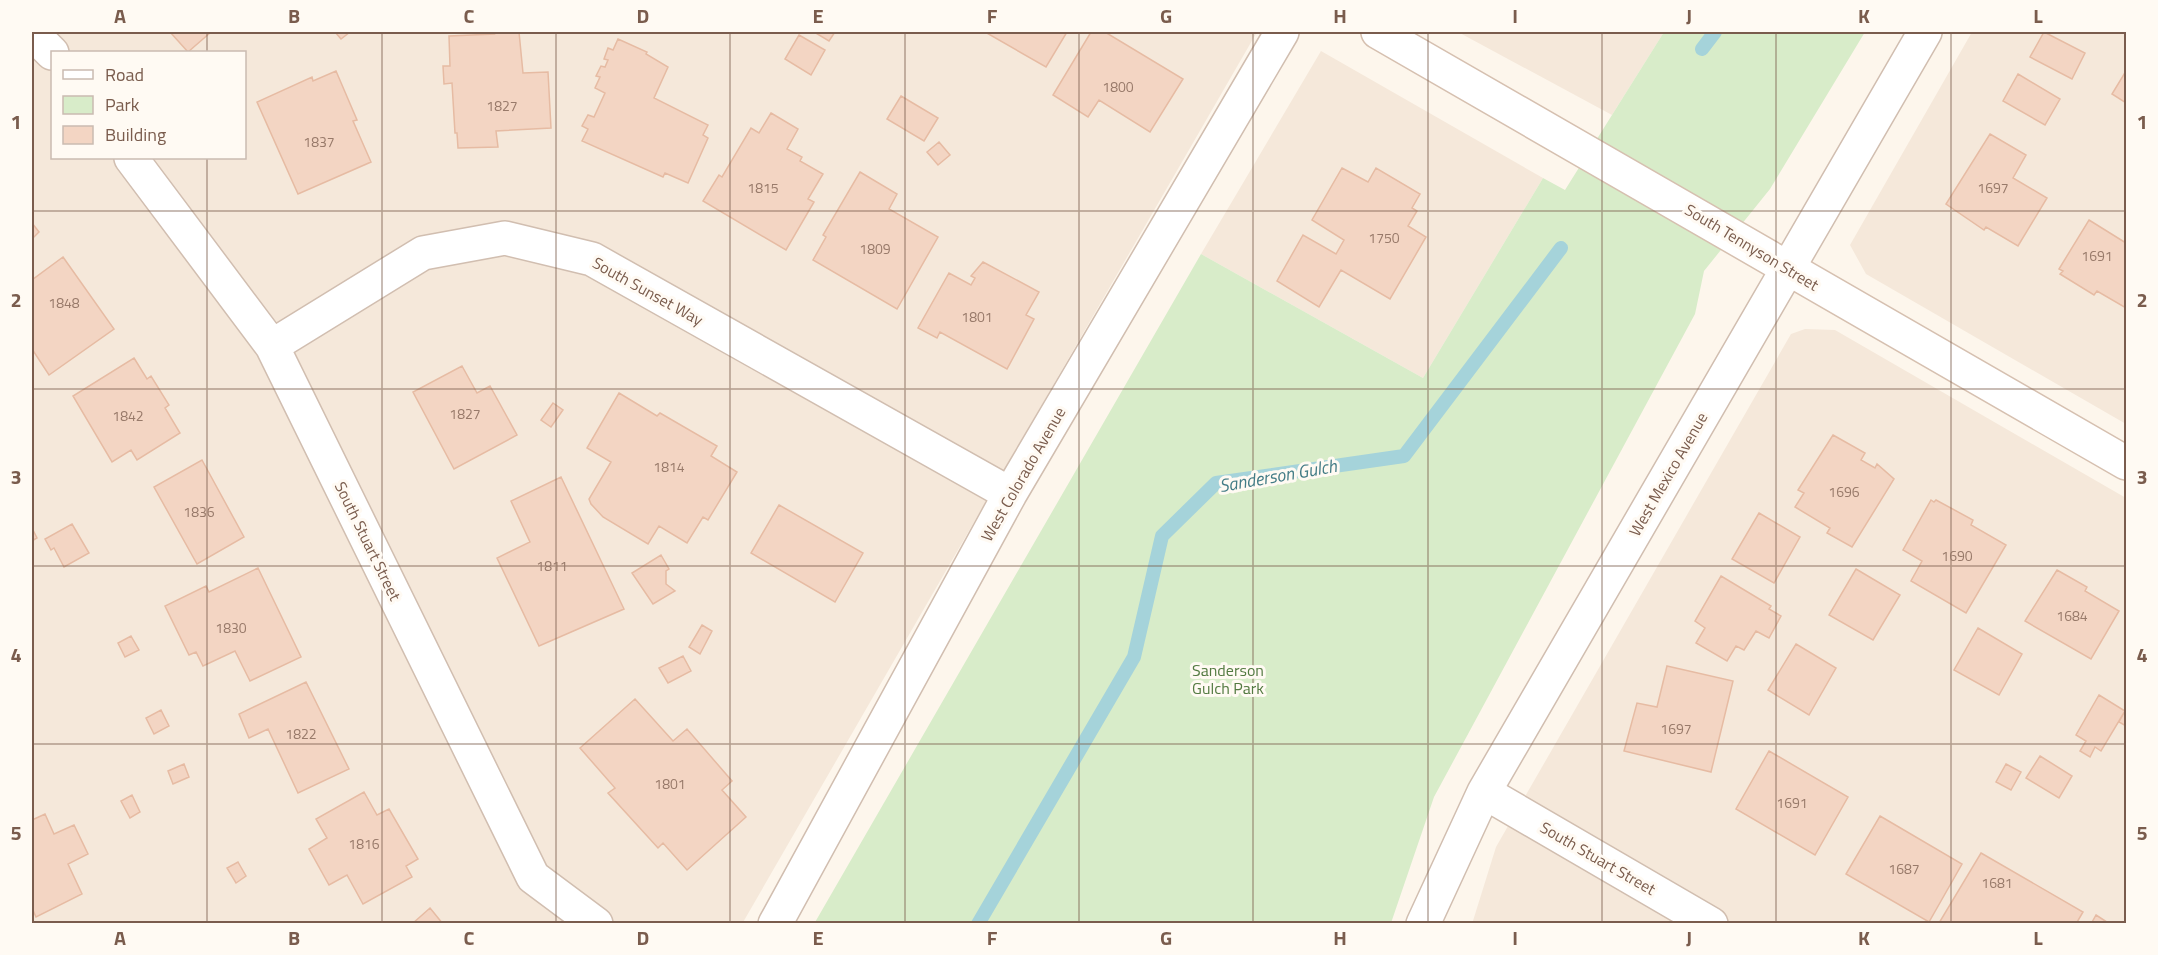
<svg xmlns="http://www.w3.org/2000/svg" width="2158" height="955" font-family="'Titillium Web',sans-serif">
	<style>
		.residential { fill: #f5e8da; fill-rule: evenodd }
		.green { fill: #d8ecc9 }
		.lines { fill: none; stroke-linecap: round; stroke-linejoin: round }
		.stream { stroke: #a5d3da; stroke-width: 14 }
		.building { fill: #f3d5c3; stroke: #e6bba3; stroke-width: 1.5 }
		.street-casing { stroke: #d1beb0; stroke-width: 36 }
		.secondary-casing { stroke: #d6c0b0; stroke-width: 36 }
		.street { stroke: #fff; stroke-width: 33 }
		.secondary { stroke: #fff; stroke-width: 33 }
		.grid { fill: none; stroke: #7a5c4d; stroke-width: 1.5; stroke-opacity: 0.55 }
		.labels { text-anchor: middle; stroke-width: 6; stroke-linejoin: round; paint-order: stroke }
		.number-label { font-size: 14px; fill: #987a6a }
		.street-label { font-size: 16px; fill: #7a5c4d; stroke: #fffaf3 }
		.park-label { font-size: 16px; fill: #537a41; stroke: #fffaf3 }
		.water-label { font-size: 18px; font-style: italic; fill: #437c86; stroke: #fffaf3 }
		.neatline { fill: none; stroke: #7a5c4d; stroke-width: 2 }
		.grid-label { font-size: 20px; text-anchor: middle; font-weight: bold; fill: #7a5c4d }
	</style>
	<rect width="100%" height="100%" fill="#fdf6ec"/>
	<path class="residential" d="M32,32h1225l-515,892 -710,-1zM52,52h192v106h-192z
		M1458,32h206l-52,83z
		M1972,32h154v392l-260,-150 -16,-29z
		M1321,51l222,127 -120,200 -222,-124z
		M1805,329l30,1 291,168v425l-654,1 24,-77 295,-513z"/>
	<path class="green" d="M1664,32h201l-95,157 -66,82 -9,43 -261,483 -43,126 -577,1 387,-670 222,124 120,-200 22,12z"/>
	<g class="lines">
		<path class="stream" d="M1702,49l13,-17
			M978,924l156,-267 28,-121 54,-53 188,-27 157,-208"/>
	</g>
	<path class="building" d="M170,32h41l-23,20z
		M335,32h15l-9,7z
		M492,32h27l4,41 25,-1 3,56 -55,3 2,16 -40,1 -1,-15h-2l-3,-50 -8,1 -1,-18h7l-1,-30 45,-2z
		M814,32h21l-6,9z
		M985,32h82l-21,35z
		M1091,32h14l78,47 -33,53 -51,-32 -11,17 -35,-22z
		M2044,32l41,21 -13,26 -42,-22z
		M799,35l26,15 -14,25 -26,-16z
		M618,39l29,13 -1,2 22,13 -14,31 54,27 -5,10 5,3 -20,45 -23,-10 -2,4 -81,-36 6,-12 -6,-3 6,-11 6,2 11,-24 -10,-5 5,-11 -4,-1 5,-10 4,1 3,-7 -4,-1 4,-11 5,2z
		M336,71l21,49 -4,1 18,41 -73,32 -41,-92 55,-25 1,4z
		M2126,71v32l-14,-9z
		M2018,74l42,25 -15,26 -42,-24z
		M901,96l37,22 -14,23 -37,-22z
		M771,113l27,16 -11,20 15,8 -2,4 23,13 -15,25 6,3 -28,48 -83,-49 16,-26 3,2 29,-49 8,5z
		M1990,134l36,21 -13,23 34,20 -29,48 -32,-19 -2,3 -38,-26z
		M939,142l11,13 -12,10 -11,-13z
		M1342,168l26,14 8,-14 44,26 -8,14 5,3 -9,15 18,11 -36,62 -49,-29 -22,37 -42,-26 26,-46 33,19 8,-14 -32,-20z
		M860,172l37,22 -8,15 49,28 -41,72 -84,-49 13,-23 -3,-2z
		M2089,220l37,23v65l-29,-17 -3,4 -34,-21 3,-3 -4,-2z
		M32,223l7,9 -7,7z
		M63,257l51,72 -65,46 -17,-26v-69z
		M983,262l56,30 -13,23 8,4 -27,50 -67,-37 -3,6 -19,-10 31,-55 22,12 4,-7 -4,-2z
		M134,358l13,21 4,-3 18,29 -4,3 15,25 -43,27 -6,-10 -19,12 -39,-66z
		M462,366l15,27 13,-7 27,49 -63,34 -41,-77z
		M619,393l38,23 3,-3 57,33 -6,10 26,16 -29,48 -5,-3 -16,26 -28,-17 -11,18 -45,-27 -12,-13 -2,-5 22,-37 -24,-14z
		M553,403l10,7 -12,17 -10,-7z
		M1833,435l32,18 -4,7 14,8 2,-4 17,15 -42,68 -25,-14 3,-5 -35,-21 9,-14 -6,-3z
		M202,460l42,77 -47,27 -43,-77z
		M561,477l63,132 -85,37 -42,-88 33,-16 -19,-41z
		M1931,500l3,2 2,-2 37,20 -2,5 35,20 -40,68 -55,-32 11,-20 -19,-11z
		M779,505l84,48 -28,49 -84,-49z
		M1759,513l41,24 -26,46 -42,-24z
		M72,524l17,29 -25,14 -10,-19 -3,2 -6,-11z
		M32,528l5,10 -5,3z
		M661,555l8,14 -3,2v13l9,7 -22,13 -21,-31z
		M258,568l43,89 -51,24 -15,-30 -32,15 -7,-14 -7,3 -24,-49 41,-20 3,6z
		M1856,569l44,26 -27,45 -44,-25z
		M2057,570l30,17 -2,4 34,20 -28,48 -66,-38z
		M1721,576l50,30 -2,3 12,7 -12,22 -13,-7 -12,19 -8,-4 -9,15 -31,-18 9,-15 -10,-7z
		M702,625l10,6 -12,23 -11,-7z
		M1978,628l44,26 -23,41 -45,-25z
		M131,636l8,14 -14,7 -7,-14z
		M1796,644l40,24 -27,47 -41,-25z
		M683,656l8,15 -23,12 -9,-15z
		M1667,666l66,15 -22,91 -87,-21 13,-48 20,4z
		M306,682l43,87 -51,24 -30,-64 -19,9 -10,-24z
		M2099,695l26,16 -24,40 -6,-4 -5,10 -10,-6 6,-10 -10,-6z
		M635,699l38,42 14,-12 45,52 -10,9 24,27 -59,53 -24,-27 -5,5 -50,-55 7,-5 -35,-40z
		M2126,709v17l-7,-4z
		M161,710l8,16 -15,8 -8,-16z
		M1769,751l79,46 -33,58 -79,-46z
		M2040,756l32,20 -13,22 -33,-20z
		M184,764l5,13 -16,7 -5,-13z
		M2006,764l15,8 -10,18 -15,-8z
		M364,792l13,23 12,-6 29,50 -12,7 6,11 -49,27 -16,-29 -18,10 -20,-36 18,-11 -11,-19z
		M132,795l8,17 -10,6 -9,-17z
		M45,814l9,20 20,-9 14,29 -20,10 14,30 -46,23 -4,-9v-88z
		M1880,816l82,48 -33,58 -83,-48z
		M1981,853l102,59 -7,12 -137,-1z
		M238,862l8,14 -10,7 -9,-15z
		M430,908l13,16h-31z
		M2096,915l14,9h-19z"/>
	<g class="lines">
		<defs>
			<path id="street" d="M32,33l20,20
				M131,158l141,188 261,531 63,47
				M272,346l151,-93 82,-15 87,21 418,235
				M1484,792l227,132
				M775,924l235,-430 272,-462
				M1423,924l61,-132 441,-760"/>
			<path id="secondary" d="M1378,32l748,431"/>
		</defs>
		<use href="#street" class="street-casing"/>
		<use href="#secondary" class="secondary-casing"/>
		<use href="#street" class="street"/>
		<use href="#secondary" class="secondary"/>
	</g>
	<path class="grid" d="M207,32v20M382,32v892M556,32v892M730,32v892M905,32v892M1079,32v892M1253,32v892M1428,32v892M1602,32v892M1776,32v892M1951,32v892M207,158v766M32,211h2094M32,389h2094M32,566h2094M32,744h2094"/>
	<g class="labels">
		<g class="number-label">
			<text x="1118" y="92">1800</text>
			<text x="502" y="111">1827</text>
			<text x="319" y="147">1837</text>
			<text x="763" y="193">1815</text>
			<text x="1993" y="193">1697</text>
			<text x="1384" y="243">1750</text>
			<text x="875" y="254">1809</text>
			<text x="2097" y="261">1691</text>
			<text x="64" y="308">1848</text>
			<text x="977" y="322">1801</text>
			<text x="465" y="419">1827</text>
			<text x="128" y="421">1842</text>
			<text x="669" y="472">1814</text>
			<text x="1844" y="497">1696</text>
			<text x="199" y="517">1836</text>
			<text x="1957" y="561">1690</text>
			<text x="552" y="571">1811</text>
			<text x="2072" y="621">1684</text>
			<text x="231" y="633">1830</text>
			<text x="1676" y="734">1697</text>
			<text x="301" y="739">1822</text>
			<text x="670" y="789">1801</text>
			<text x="1792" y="808">1691</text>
			<text x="364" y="849">1816</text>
			<text x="1904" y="874">1687</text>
			<text x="1997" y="888">1681</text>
		</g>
		<g class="street-label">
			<text transform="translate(1752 247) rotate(31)" y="6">South Tennyson Street</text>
			<text transform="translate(648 291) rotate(29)" y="6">South Sunset Way</text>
			<text transform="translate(1023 474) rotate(-60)" y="6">West Colorado Avenue</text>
			<text transform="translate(1668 474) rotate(-60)" y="6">West Mexico Avenue</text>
			<text transform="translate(368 541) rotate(64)" y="6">South Stuart Street</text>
			<text transform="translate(1598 858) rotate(30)" y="6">South Stuart Street</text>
		</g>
		<g class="park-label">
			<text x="1228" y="676">Sanderson<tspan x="1228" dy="18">Gulch Park</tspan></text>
		</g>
		<g class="water-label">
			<text transform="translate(1278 476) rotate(-10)" y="6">Sanderson Gulch</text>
		</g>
	</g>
	<rect width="2158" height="955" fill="none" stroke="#fffaf3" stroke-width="66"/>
	<rect x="51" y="51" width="195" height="108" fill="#fffaf3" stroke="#cabbb1" stroke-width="1.5"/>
	<rect x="63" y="70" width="30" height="9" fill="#ffffff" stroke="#cabbb1" stroke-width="1.5"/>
	<text x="105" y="81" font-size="18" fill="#7a5c4d">Road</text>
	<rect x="63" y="96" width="30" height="18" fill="#d8ecc9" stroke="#cabbb1" stroke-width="1.5"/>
	<text x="105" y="111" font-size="18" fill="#7a5c4d">Park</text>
	<rect x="63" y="126" width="30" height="18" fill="#f3d5c3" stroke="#cabbb1" stroke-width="1.5"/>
	<text x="105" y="141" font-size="18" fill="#7a5c4d">Building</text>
	<rect x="33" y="33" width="2092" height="889" class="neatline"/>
	<g class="grid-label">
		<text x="120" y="23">A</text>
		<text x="294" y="23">B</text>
		<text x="469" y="23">C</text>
		<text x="643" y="23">D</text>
		<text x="818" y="23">E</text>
		<text x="992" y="23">F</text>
		<text x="1166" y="23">G</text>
		<text x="1340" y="23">H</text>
		<text x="1515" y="23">I</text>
		<text x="1689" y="23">J</text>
		<text x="1864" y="23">K</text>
		<text x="2038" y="23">L</text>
		<text x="16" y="129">1</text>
		<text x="2142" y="129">1</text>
		<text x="16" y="307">2</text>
		<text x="2142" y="307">2</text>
		<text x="16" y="484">3</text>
		<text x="2142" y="484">3</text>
		<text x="16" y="662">4</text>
		<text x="2142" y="662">4</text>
		<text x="16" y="840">5</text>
		<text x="2142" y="840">5</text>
		<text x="120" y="945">A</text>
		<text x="294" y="945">B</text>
		<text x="469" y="945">C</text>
		<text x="643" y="945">D</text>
		<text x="818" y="945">E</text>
		<text x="992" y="945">F</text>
		<text x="1166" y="945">G</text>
		<text x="1340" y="945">H</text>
		<text x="1515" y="945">I</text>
		<text x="1689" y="945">J</text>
		<text x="1864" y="945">K</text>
		<text x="2038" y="945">L</text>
	</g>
</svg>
